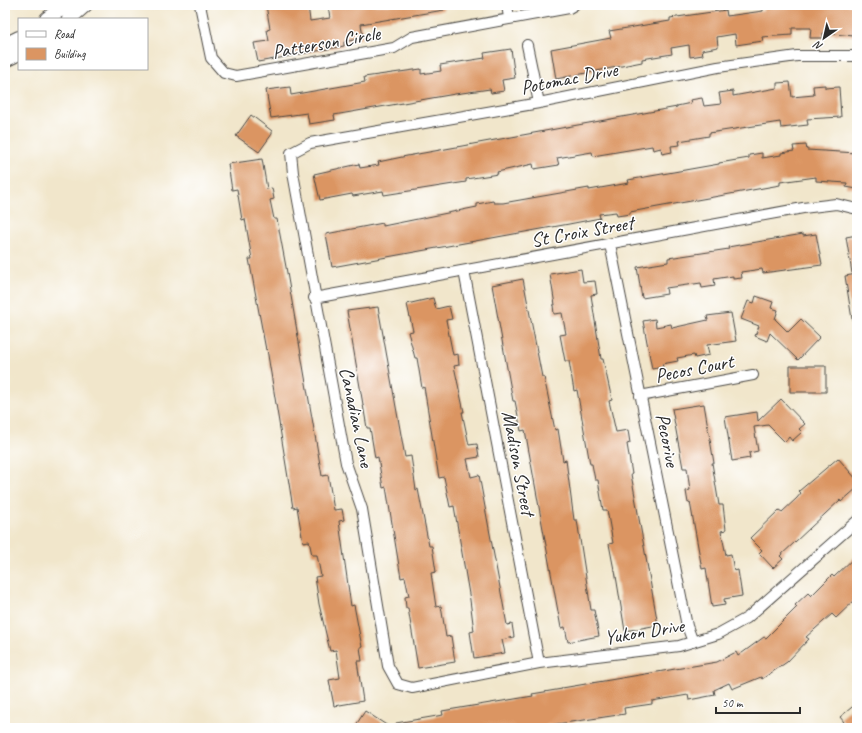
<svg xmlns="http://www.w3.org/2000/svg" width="862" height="733" font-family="Caveat,sans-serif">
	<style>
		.building { fill: #db9562 }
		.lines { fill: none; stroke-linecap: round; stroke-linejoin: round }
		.street-casing { stroke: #494743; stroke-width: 12 }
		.secondary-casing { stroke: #494743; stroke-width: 16 }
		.street { stroke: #fff; stroke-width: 10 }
		.secondary { stroke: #fff; stroke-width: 14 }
		.labels { text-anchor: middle; stroke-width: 3; stroke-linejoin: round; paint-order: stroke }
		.street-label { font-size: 20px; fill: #2b2b2b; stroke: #fff }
	</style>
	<rect width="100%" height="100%" fill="#fff"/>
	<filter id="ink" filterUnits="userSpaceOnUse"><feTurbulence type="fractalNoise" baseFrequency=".025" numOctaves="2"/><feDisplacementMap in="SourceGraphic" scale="8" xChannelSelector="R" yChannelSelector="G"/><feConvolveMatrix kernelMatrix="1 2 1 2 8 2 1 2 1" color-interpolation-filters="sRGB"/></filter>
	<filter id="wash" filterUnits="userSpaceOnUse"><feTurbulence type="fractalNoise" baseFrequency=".012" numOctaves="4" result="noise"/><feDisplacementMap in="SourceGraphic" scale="16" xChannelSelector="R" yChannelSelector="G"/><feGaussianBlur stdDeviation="0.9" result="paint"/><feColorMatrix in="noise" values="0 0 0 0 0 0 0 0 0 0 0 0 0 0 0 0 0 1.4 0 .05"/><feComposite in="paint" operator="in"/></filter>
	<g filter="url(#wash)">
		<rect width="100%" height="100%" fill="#f1e6cb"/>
		<g id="blocks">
			<path class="building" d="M266,5h42l2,16 20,-3 -2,-13h115l1,5 -83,14 2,14 -19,4v4l-86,16 -4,-19 15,-2 -2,-11 3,-1z
				M763,5h94v29l-3,-1v3l-31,-3v5h-13l1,-10h-19v7l-30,2 1,4 -27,4 -1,-11 -18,3 1,10 -16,3 1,5 -13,2 -1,-12 -18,3 1,6 -30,5v3l-86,17 -5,-30 60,-11 -2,-7 61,-10v-3l56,-8 1,6 36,-5z
				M511,49l4,29 -13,2 2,11 -13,2 -1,-4 -35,5 -121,21 1,5 -26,4 -2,-11 -36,5 -5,-28 24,-3 1,8 74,-13 -1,-5 57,-8v5l20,-3 -1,-6 45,-7 -1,-5z
				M790,82l2,15 22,-2 -1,-9 12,-1v3l14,-1 2,30 -34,2 1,6 -27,3 -1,-6 -71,11v3l-30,5 1,4 -9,1 1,6 -10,2 -1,-6 -8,2 -1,-4 -59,10 -1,-4 -35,6 2,7 -25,4 -1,-5 -36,8 1,2 -32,5v3l-82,13 -1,-4 -30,5 -1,-2 -32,6 -6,-26 45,-10 1,4 19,-3 -1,-3 29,-6 270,-49v-1l14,-3 -1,-3 12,-2 2,8 17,-2 -2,-11 14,-2v5l44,-8v-5z
				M251,115l21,16v3l-13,18 -23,-16z
				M806,145l1,5 50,3v36l-11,-2 1,-4 -31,-2v-4l-36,5v3l-150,27v2l-13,2 -1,-4 -17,2 1,4 -31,6 -237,43 -6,-33 57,-11v3l94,-19v-3l16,-3 1,2h9l86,-15v2l40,-7 -1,-3 91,-16v-1l30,-5v-3l13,-2v5l19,-3v-2l13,-2 -1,-5z
				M262,159l5,30 5,-1 2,11 -4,1 4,19h3l9,48 36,209 6,-1 6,35 8,-1 2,11 -5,1 2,15 10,70 3,-1 8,42h-2l2,14h-5l6,40 -29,5 -5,-26 11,-2 -4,-28 -6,1 -11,-47 -4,-27 6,-1 -4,-21h-5l-3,-14 -6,1 -6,-35 -4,1 -26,-159 -1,1 -17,-91h3l-7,-40 -3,1 -5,-31 -5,1 -4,-26z
				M803,234v2l13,-2 6,31 -59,8 -1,-4 -21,3 1,6 -9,1v-3l-19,3 1,7 -13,2 -1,-5 -35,5 1,6 -25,4 -5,-31 31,-5v-4l61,-9 -1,-2z
				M857,235v38h-5l-6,-36z
				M581,269l2,13 12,-1 2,13 -6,1 10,64h2l9,41 -3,1 7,31 12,-2 2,13 -3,1 5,30h-1l27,151 -33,6 -10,-61h-1l-5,-26 4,-1 -6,-33h-4l-5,-30h-3l-3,-16h-2l-13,-74 -3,1 -5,-30h-4l-5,-26 6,-1 -4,-21 -8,1 -1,-9h2l-5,-31z
				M857,274v44l-5,1 -7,-43z
				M523,279l19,98h2l11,53 3,-1 5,32 3,-1 8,60h3l14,90h3l5,26 -31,6 -3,-15 -4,1 -36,-198 -4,1 -6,-30h-2l-21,-116z
				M756,296l17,6 -2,6 7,2 -3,9 13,13 13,-13 19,18 -22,23 -28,-27 -3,8 -12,-5 4,-10 -18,-7 7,-18 6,2z
				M433,298l3,11 13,-3 3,13 -6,1 7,35 5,-1 1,11 -5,1 10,46h-2l7,33 8,-1 2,13 -12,2 4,18 8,-2 28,150 5,-1 2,13 -12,3 3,13 -31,5 -4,-26 4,-1 -4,-31 -16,-94 -4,1 -6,-30 -5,1 -15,-91 -2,1 -5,-30h-2l-7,-26 5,-1 -6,-27z
				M378,307l27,150 6,-1 5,34 2,-1 11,57h3l4,26 -5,1 5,34 5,-1 5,31 5,-1 4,26 -37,6 -10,-60h-2l-1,-11 4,-1 -4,-19 -4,1 -15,-91 -3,1 -5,-31 -3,1 -5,-30h-3l-20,-117z
				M731,313l5,28 -29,4 2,10 -14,3 -1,-3 -17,3 1,3 -16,3 1,3 -11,2 -9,-48 12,-2 1,8 15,-3 1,4 36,-8 -1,-4z
				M790,366h36v26h-36z
				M781,399l24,25 -6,5 3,3 -10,9 -3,-4 -4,5 -17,-17 -14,2 4,24 -9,2 1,5 -18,3 -7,-44 32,-5 1,9z
				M704,404l10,59h-2l7,42h4l3,25 -5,1 5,24 5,-1 3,17 4,-1 4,26 -18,3 1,6 -13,2 -6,-39 -4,1 -12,-67 -2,1 -2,-12 4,-1 -3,-22h-4l-11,-59z
				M838,458l19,22v8l-16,14 -1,-2 -60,56 3,3 -10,9 -14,-15 3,-3 -12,-12 29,-28 3,2 15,-14 4,-5 -2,-2z
				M857,555v43l-21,20 -4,-4 -26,23 3,2 -22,23 -25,17 -1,-2 -29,12 -3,-6 -15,7 1,5 -26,5 -1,-5 -36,6v3l-28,4 1,6 -95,14h-133l-1,-5 47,-8 -1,-4 91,-15 -1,-2 30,-5v-1l155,-26 19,-10 2,4 26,-19 2,1 31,-31 -2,-2 13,-12 3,3 21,-21 2,2z
				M857,703v25h-21l8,-6 -4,-5z
				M365,711l26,17h-37z"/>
		</g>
	</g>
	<g filter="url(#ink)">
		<use href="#blocks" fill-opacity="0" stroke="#494743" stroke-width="1"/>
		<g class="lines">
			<defs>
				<path id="street" d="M200,5l11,53 13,15 12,3 158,-28 18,-11 157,-29 5,-3
					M507,5l2,13
					M527,45l12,58
					M857,56h-60l-79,11 -179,36 -229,40 -19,10 2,20 53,290 16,46 26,157 10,18 14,4 127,-25 140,-17 39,-12 29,-16 110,-97
					M610,244l77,382 6,16
					M464,271l75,392
					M314,298l489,-90 33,-4 21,5
					M640,396l113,-21"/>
				<path id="secondary" d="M47,19l19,-14
					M69,19l16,-14
					M5,45l14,-7
					M5,60l14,-7"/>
			</defs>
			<use href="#street" class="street-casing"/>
			<use href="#secondary" class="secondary-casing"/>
			<use href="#street" class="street"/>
			<use href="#secondary" class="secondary"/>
		</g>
	</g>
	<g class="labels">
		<g class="street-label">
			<text transform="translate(326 42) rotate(-10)" y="7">Patterson Circle</text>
			<text transform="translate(569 78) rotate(-11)" y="7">Potomac Drive</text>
			<text transform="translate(582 231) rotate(-10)" y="7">St Croix Street</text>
			<text transform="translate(694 368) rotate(-11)" y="7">Pecos Court</text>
			<text transform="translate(357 417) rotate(78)" y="7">Canadian Lane</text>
			<text transform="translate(668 440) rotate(79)" y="7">Pecorive</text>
			<text transform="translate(519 463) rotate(79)" y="7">Madison Street</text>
			<text transform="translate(644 631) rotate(-9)" y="7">Yukon Drive</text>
		</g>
	</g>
	<rect width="862" height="733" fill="none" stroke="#fff" stroke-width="20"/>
	<rect x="18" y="18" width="130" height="52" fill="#ffffff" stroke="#aaaaaa"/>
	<rect x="26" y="31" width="20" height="6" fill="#ffffff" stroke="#aaaaaa"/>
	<text x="54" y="38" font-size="12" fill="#2b2b2b">Road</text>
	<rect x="26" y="48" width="20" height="12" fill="#db9562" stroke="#aaaaaa"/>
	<text x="54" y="58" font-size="12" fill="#2b2b2b">Building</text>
	<g transform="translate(824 38) rotate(214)" stroke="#ffffff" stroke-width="3" paint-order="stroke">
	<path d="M0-3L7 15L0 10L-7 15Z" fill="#2b2b2b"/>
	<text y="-6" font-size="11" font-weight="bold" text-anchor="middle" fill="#2b2b2b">N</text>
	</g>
	<path d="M716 707v6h84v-6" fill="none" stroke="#2b2b2b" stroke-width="2"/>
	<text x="722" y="707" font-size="12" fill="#2b2b2b" stroke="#ffffff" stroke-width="3" paint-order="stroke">50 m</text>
</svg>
